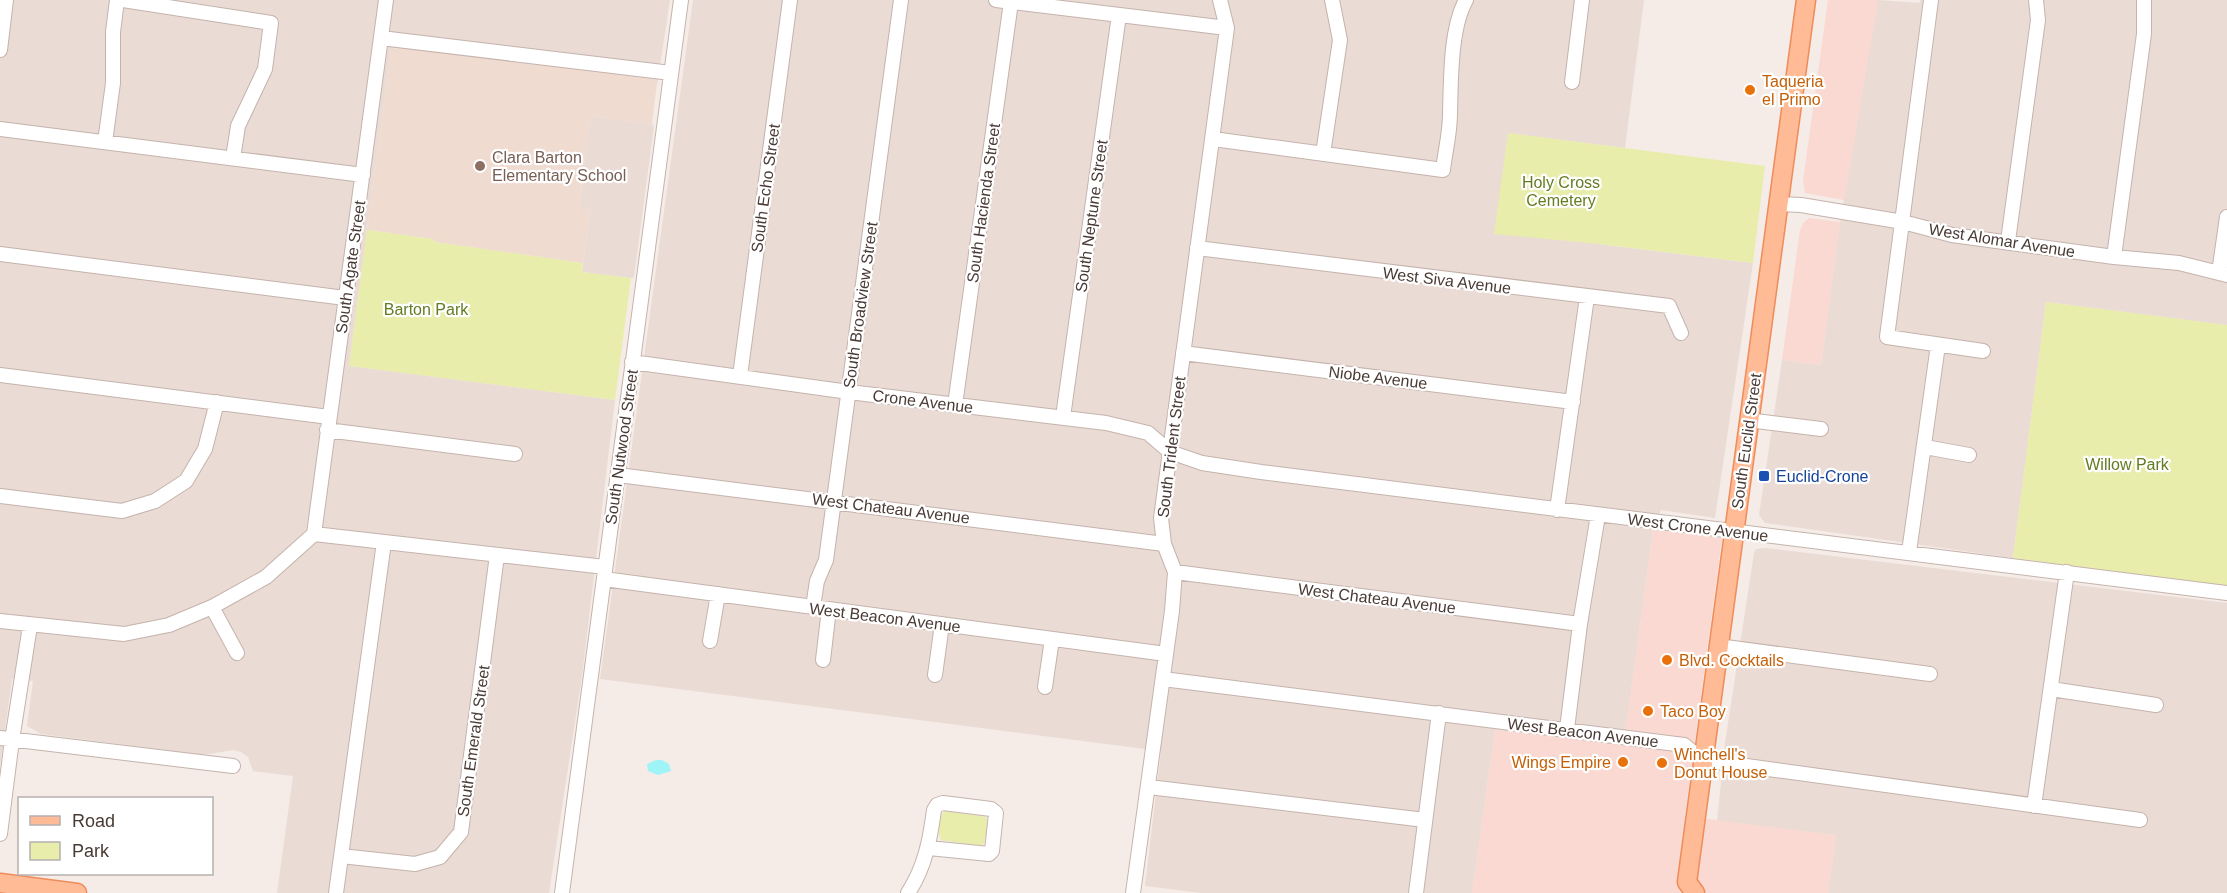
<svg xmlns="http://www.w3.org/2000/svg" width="2227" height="893" font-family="Helvetica,sans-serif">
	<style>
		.residential { fill: #eadbd5 }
		.commercial { fill: #f9d9d1 }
		.education { fill: #efdbd0 }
		.green { fill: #e8edac }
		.water { fill: #9ef4f7 }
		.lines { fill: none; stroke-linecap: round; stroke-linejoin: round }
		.minor-casing { stroke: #c5b3ac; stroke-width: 16 }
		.major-casing { stroke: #ef8c5b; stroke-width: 21 }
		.minor { stroke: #fff; stroke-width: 14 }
		.major { stroke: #ffba96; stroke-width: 18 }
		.food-dot { fill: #e8710a; stroke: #fff; stroke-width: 2 }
		.education-dot { fill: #8d6e63; stroke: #fff; stroke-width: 2 }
		.transit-dot { fill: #1a4fb4; stroke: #fff; stroke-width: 2 }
		.labels { text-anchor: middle; stroke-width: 4.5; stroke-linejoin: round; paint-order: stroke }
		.food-label { font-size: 16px; fill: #c56008; stroke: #fff; text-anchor: start }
		.education-label { font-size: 16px; fill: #785e54; stroke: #fff; text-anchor: start }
		.park-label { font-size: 16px; fill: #657b21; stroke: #fff }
		.street-label { font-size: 16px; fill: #493a35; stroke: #fff }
		.transit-label { font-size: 16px; fill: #164399; stroke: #fff; text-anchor: start }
	</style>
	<rect width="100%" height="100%" fill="#f5ece7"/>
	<path class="residential" d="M0,0h670l-13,86v-3l-5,-4 -257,-31 -4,5 -24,177 -18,136 266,34 -33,276 -33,217h-272l16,-117 -40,-5 -5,-14 -7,-5 -8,-2 -30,5 -162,-21 -14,-8 6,-45 -21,-2 -12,87z
		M693,0h951l-19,148 -117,-15 90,111 155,19 -38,255 -54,-8 -8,19 -29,214 -129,-13 -23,163h-271l-56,-7 16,-135 -561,-72z
		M1878,0l42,3v-3h307v325l-181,-23 -33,256 -248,-35 -6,-8 23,-155 39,5 19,-143z
		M590,116l62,8 2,2 -20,151 -3,1 -49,-6 8,-62 -11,-2z
		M1766,548l461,55v290h-399l8,-58 -119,-14 8,-78 29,-190 2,-4z"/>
	<path class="commercial" d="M1828,0h50l-34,200 -39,-7 -2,-12z
		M1809,218l31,4 -19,143 -39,-5 18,-130 3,-7z
		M1653,529l69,9 -37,278 151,19 -8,58h-356l23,-163 129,13z"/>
	<path class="education" d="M399,48l253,31 5,4 -5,41 -62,-8 -11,92 11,2 -7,53 -148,-21 -2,-3 -66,-9 24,-177 2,-4z"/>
	<path class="green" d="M1508,133l257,33 -12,97 -154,-19 -105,-10z
		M367,230l66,9 2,3 148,21 -1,9 49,6 -16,122 -266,-34z
		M2046,302l181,23v261l-214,-28z
		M945,811l41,6 2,6 -4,21 -5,2 -38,-6c-4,-7 -3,-23 4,-29z"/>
	<path class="water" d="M656,760h6l7,4 2,7 -13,4 -10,-4 -1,-7z"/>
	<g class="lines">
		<defs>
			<path id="minor" d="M123,0l148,23 -6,46 -27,57 -5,32
				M996,0l231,28
				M1931,0l-44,337 96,14
				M381,38l290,35
				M0,50l6,-50
				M1572,82l10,-82
				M0,129l363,46
				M1213,139l230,31c2,-18 7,-37 7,-56 1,-32 0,-86 16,-114
				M105,142l8,-59v-51l4,-32
				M1323,154l17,-114 -8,-40
				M1778,204l23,1 102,17 49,13 162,22 65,6 48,12
				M2008,241l30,-221 -2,-20
				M1197,248l472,58 12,27
				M0,254l345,44
				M2114,257l30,-223v-34
				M2219,273l8,-56
				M1183,353l390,49
				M632,362l217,30 257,31 42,10 22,19 32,11 59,9 966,121
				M0,375l329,42
				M740,376l50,-376
				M955,405l56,-403
				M1063,417l56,-402
				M1748,420l73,9
				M327,430l188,24
				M1925,447l44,8
				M618,475l546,69
				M0,496l122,15 33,-10 31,-20 19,-32 12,-47
				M1557,510l30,-213
				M314,534l72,-534
				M314,534l291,33
				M1909,552l29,-207
				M1175,572l405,52
				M604,579l562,75
				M212,607l25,46
				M813,607l4,-26 9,-21 75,-560
				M0,621l124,13 45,-9 43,-18 54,-30 48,-43
				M710,641l8,-47
				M1718,646l212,28
				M823,660l6,-51
				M935,675l7,-51
				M1163,679l521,66 19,15 437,60
				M1045,687l7,-48
				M2051,689l105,16
				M1567,729l13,-105 18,-109
				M0,738l233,28
				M1149,787l276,33
				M2034,806l33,-234
				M0,834l12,-94 18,-114
				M341,856l74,8 25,-7 21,-25 36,-277
				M336,893l48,-351
				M562,893l119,-893
				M908,893c17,-26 22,-53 26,-83l3,-5 6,-2 48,6 5,4 -4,38 -3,3 -60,-6
				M1133,893l39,-282 3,-39 -11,-28 -3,-26 66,-490 -7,-28
				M1416,893l23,-180"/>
			<path id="major" d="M0,883l77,10
				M1695,893l-8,-11 119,-882"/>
		</defs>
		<use href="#minor" class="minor-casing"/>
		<use href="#major" class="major-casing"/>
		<use href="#minor" class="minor"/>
		<use href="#major" class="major"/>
	</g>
	<g class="food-dot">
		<circle cx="1750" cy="90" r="6"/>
		<circle cx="1667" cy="660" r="6"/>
		<circle cx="1648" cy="711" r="6"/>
		<circle cx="1623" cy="762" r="6"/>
		<circle cx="1662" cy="763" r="6"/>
	</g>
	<circle class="education-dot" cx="480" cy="166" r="6"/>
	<rect class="transit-dot" x="1758" y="470" width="12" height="12" rx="3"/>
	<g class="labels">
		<g class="food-label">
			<text x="1762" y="87">Taqueria<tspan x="1762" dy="18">el Primo</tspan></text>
			<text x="1679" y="666">Blvd. Cocktails</text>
			<text x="1660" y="717">Taco Boy</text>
			<text x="1674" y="760">Winchell's<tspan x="1674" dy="18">Donut House</tspan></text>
			<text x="1611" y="768" text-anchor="end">Wings Empire</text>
		</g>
		<g class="education-label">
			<text x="492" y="163">Clara Barton<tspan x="492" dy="18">Elementary School</tspan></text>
		</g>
		<g class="park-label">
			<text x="1561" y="188">Holy Cross<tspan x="1561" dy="18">Cemetery</tspan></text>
			<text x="426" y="315">Barton Park</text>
			<text x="2127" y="470">Willow Park</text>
		</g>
		<g class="street-label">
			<text transform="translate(765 188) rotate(-82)" y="6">South Echo Street</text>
			<text transform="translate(983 203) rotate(-82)" y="6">South Hacienda Street</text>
			<text transform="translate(1091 216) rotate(-82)" y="6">South Neptune Street</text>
			<text transform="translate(2002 240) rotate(9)" y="6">West Alomar Avenue</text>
			<text transform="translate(350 267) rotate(-82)" y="6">South Agate Street</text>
			<text transform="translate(1447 280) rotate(7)" y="6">West Siva Avenue</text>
			<text transform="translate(860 305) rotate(-82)" y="6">South Broadview Street</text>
			<text transform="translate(1378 377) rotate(7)" y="6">Niobe Avenue</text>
			<text transform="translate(923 401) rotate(7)" y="6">Crone Avenue</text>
			<text transform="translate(1746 441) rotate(-82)" y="6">South Euclid Street</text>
			<text transform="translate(621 447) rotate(-82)" y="6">South Nutwood Street</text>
			<text transform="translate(1171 447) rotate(-83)" y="6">South Trident Street</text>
			<text transform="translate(891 508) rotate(7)" y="6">West Chateau Avenue</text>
			<text transform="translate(1698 527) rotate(7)" y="6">West Crone Avenue</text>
			<text transform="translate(1377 598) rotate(7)" y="6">West Chateau Avenue</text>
			<text transform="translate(885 617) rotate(7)" y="6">West Beacon Avenue</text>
			<text transform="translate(1583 732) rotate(7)" y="6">West Beacon Avenue</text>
			<text transform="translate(473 741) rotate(-82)" y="6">South Emerald Street</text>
		</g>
		<g class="transit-label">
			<text x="1776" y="482">Euclid-Crone</text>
		</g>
	</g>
	<rect x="18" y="797" width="195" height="78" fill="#ffffff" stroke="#b6b0ae" stroke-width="1.5"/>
	<rect x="30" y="816" width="30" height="9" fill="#ffba96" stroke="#b6b0ae" stroke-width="1.5"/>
	<text x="72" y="827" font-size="18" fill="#493a35">Road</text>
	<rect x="30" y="842" width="30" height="18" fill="#e8edac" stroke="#b6b0ae" stroke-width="1.5"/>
	<text x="72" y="857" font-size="18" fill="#493a35">Park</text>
</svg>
